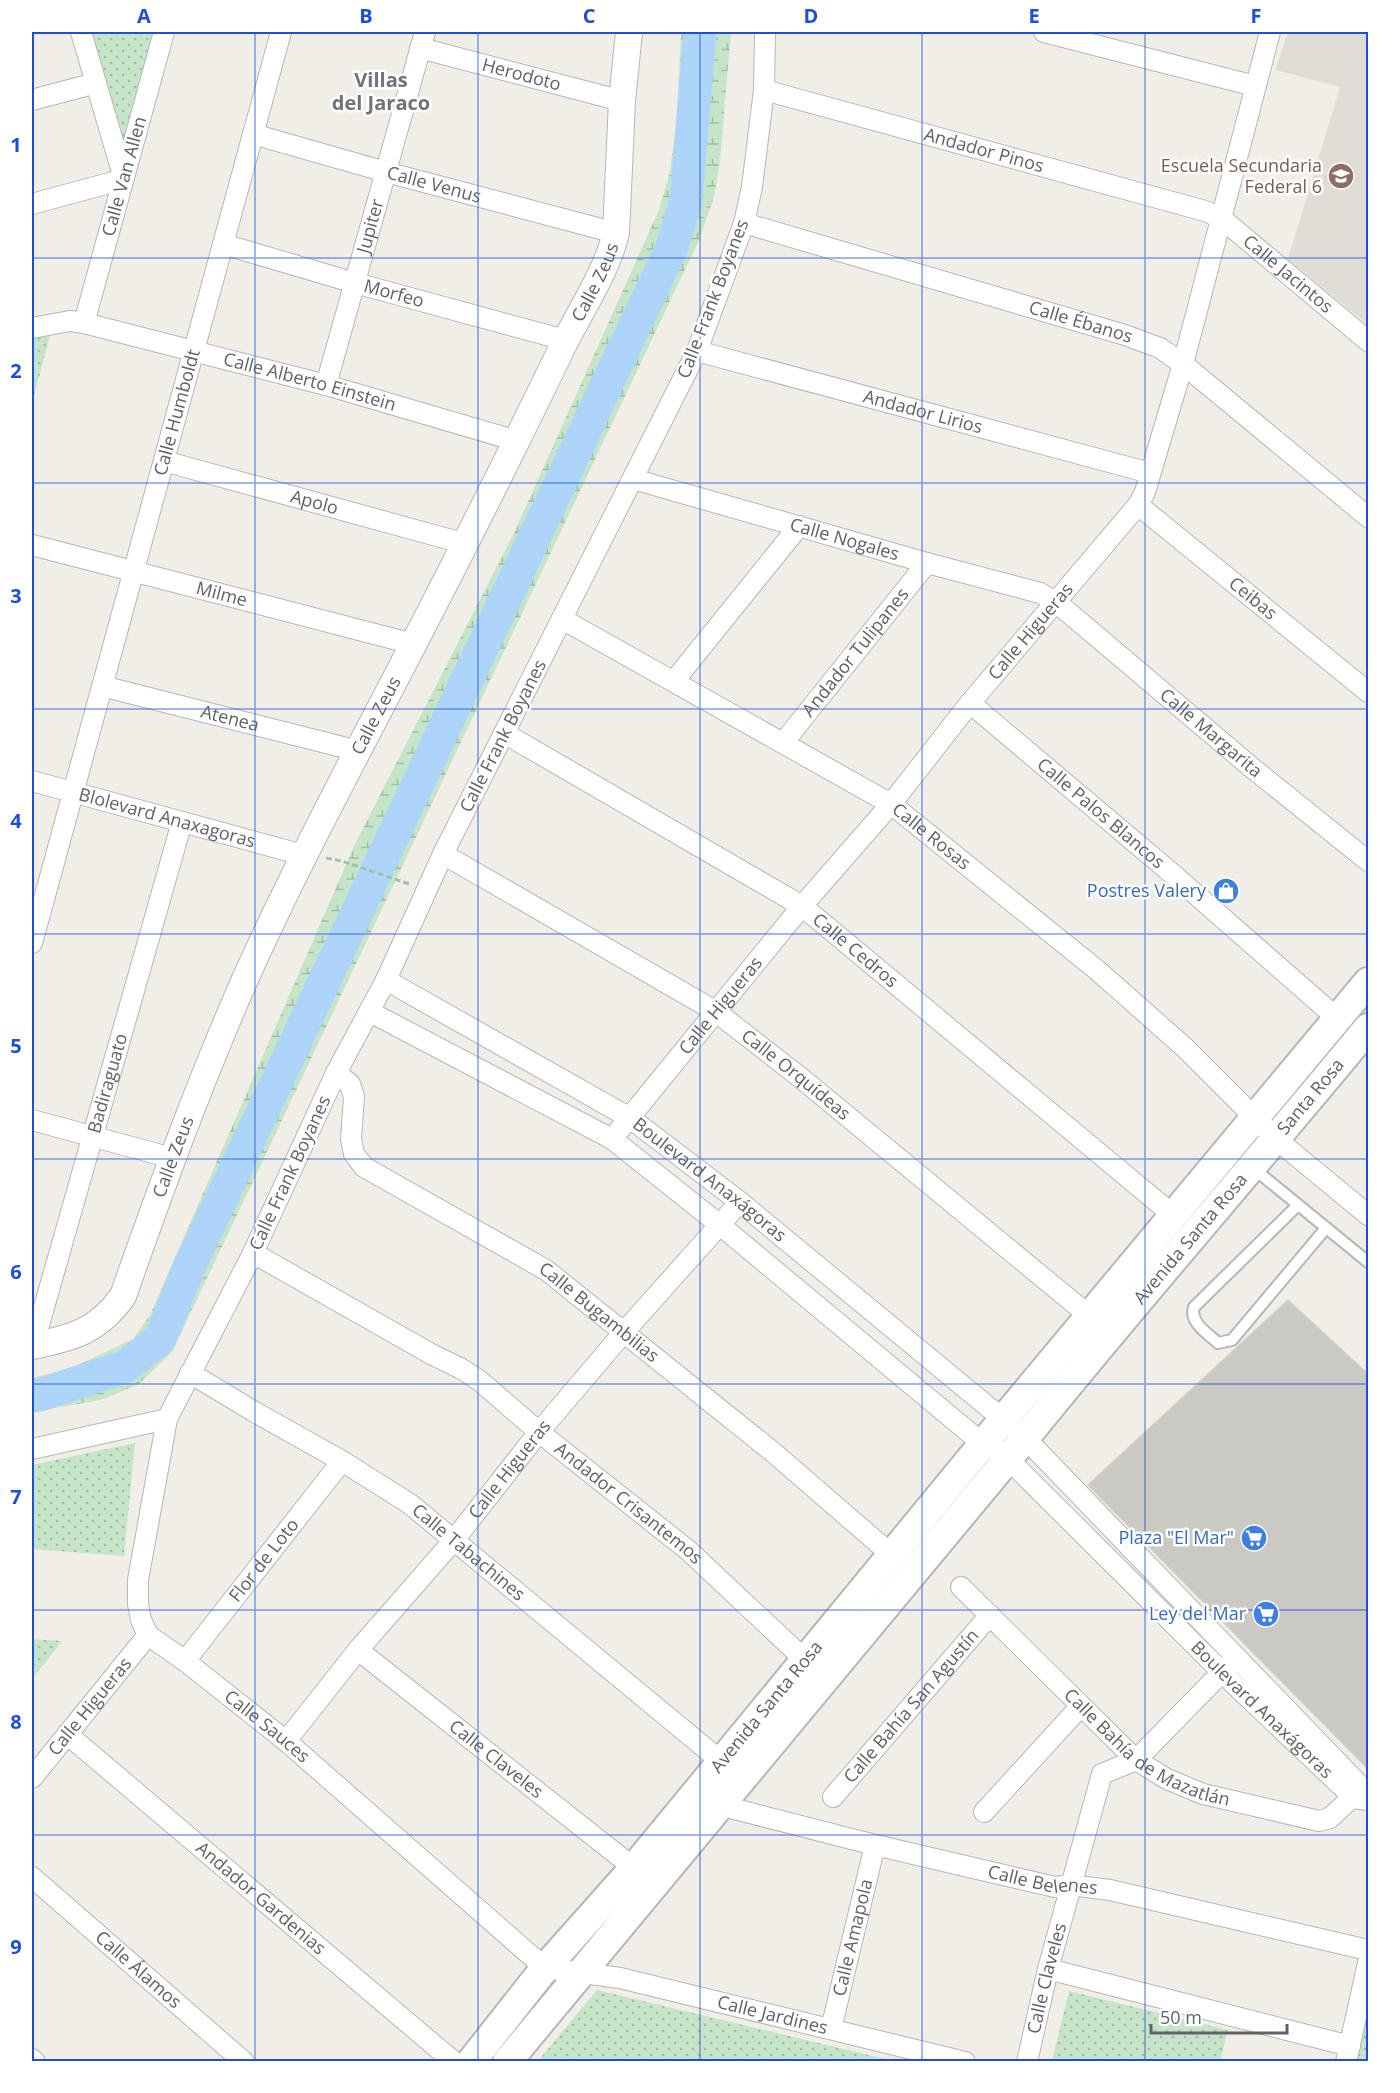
<svg xmlns="http://www.w3.org/2000/svg" width="1400" height="2093" font-family="'Open Sans',sans-serif">
	<style>
		.education { fill: #dfddd6 }
		.green { fill: url(#green-dots) }
		.wetland { fill: url(#wetland-marsh) }
		.lines { fill: none; stroke-linecap: round; stroke-linejoin: round }
		.river { stroke: #aed4f9; stroke-width: 33 }
		.building { fill: #cbc9c4; stroke: #d4d0c6; stroke-width: 1.5 }
		.service-casing { stroke: #b4b7bb; stroke-width: 14 }
		.minor-casing { stroke: #b4b7bb; stroke-width: 22 }
		.tertiary-casing { stroke: #b4b7bb; stroke-width: 28 }
		.secondary-casing { stroke: #b3b6bb; stroke-width: 32 }
		.path { stroke: #9ec3ab; stroke-width: 3; stroke-dasharray: 6 3; stroke-linecap: butt }
		.service { stroke: #fff; stroke-width: 10 }
		.minor { stroke: #fff; stroke-width: 20 }
		.tertiary { stroke: #fff; stroke-width: 26 }
		.secondary { stroke: #fff; stroke-width: 28 }
		.grid { fill: none; stroke: #1d4ed8; stroke-width: 1.5; stroke-opacity: 0.55 }
		.labels { text-anchor: middle; stroke-width: 5; stroke-linejoin: round; paint-order: stroke }
		.street-label { font-size: 18px; fill: #5f6266; stroke: #fff }
		.education-label { font-size: 18px; fill: #785e54; stroke: #fff; text-anchor: end }
		.shop-label { font-size: 18px; fill: #366cbe; stroke: #fff; text-anchor: end }
		.neighbourhood-label { font-size: 20px; font-weight: bold; fill: #707378; stroke: #fff }
		.neatline { fill: none; stroke: #1d4ed8; stroke-width: 2 }
		.grid-label { font-size: 20px; text-anchor: middle; font-weight: bold; fill: #1d4ed8 }
	</style>
	<defs>
		<pattern id="green-dots" width="8" height="8" patternUnits="userSpaceOnUse" patternTransform="scale(1.5)"><rect width="8" height="8" fill="#c6e5c8"/><path d="M2 2h.1M6 6h.1" fill="none" stroke="#a4bda6" stroke-width="1.8" stroke-linecap="round"/></pattern>
		<pattern id="wetland-marsh" width="20" height="14" patternUnits="userSpaceOnUse" patternTransform="scale(1.5)"><rect width="20" height="14" fill="#c6e5c8"/><path d="M1 5h8M5 5V1M11 12h8M15 12V8" fill="none" stroke="#a4bda6"/></pattern>
	</defs>
	<rect width="100%" height="100%" fill="#f0eee7"/>
	<path class="education" d="M1288,32h80v293l-80,-66 52,-172 -65,-17z"/>
	<path class="green" d="M92,32h63l-31,117z
		M51,331l-19,74v-69z
		M135,1443l-11,113 -92,-7v-84z
		M32,1639l30,2 -30,38z
		M1368,1963v98h-23z
		M597,1990l297,71h-356z
		M1069,1991l159,39 -8,31h-168z"/>
	<path class="wetland" d="M681,32h50l-11,129 -6,36 -15,43 -527,1112 -33,32 -38,16 -69,12v-34l40,-10 61,-29 17,-24 205,-471 159,-311 145,-323 11,-39 7,-53z"/>
	<g class="lines">
		<path class="river" d="M32,1396l8,-1 86,-29 34,-27 30,-74 482,-1018 14,-47 14,-168"/>
	</g>
	<path class="building" d="M1288,1300l80,74v395l-280,-284z"/>
	<g class="lines">
		<defs>
			<path id="service" d="M1253,1168l115,94
				M1298,1205l-104,102c-5,15 13,26 24,36l14,-3 94,-112"/>
			<g id="minor">
				<path id="s1" d="M765,32l-1,58 -12,97 -8,36 -47,128 -254,503 -57,126 -50,93 -83,180 -86,166 -29,161v24l3,16 7,15 37,26 101,80 259,227 75,10 345,84"/>
				<path d="M1044,32l211,54"/>
				<path id="s2" d="M420,48l202,53"/>
				<path id="s3" d="M764,90l441,121 16,7 147,123"/>
				<path d="M32,100l64,-17"/>
				<path id="s4" d="M253,134l133,38 230,61"/>
				<path d="M32,204l92,-25 -43,-147"/>
				<path id="s5" d="M744,223l381,112 35,13 23,16 185,153"/>
				<path id="s6" d="M223,244l132,39 210,57"/>
				<path id="s7" d="M84,323l80,-291"/>
				<path id="s8" d="M32,328l38,-7 14,2 242,62 191,56"/>
				<path id="s9" d="M697,351l453,122"/>
				<path id="s10" d="M326,385l99,-353"/>
				<path id="s11" d="M164,461l302,83"/>
				<path id="s12" d="M633,479l294,84 113,30 16,9 195,165 117,94"/>
				<path id="s13" d="M1138,505l230,187"/>
				<path id="s14" d="M32,545l381,99"/>
				<path id="s15" d="M562,619l329,185 206,166 87,77 92,92 92,76"/>
				<path d="M674,681l125,-155"/>
				<path id="s16" d="M102,686l256,65"/>
				<path id="s17" d="M970,703l199,168 169,148"/>
				<path id="s18" d="M504,733l298,173 371,309"/>
				<path id="s19" d="M783,743l144,-180"/>
				<path id="s20" d="M32,781l271,74"/>
				<path id="s21" d="M443,854l272,157 86,67 297,245"/>
				<path id="s22" d="M32,943l249,-911"/>
				<path id="s23" d="M386,980l244,138 110,84 264,218 21,18 343,356"/>
				<path id="s24" d="M370,1012l242,127 108,86 263,219 14,6 10,8 228,227 119,113 14,2"/>
				<path id="s25" d="M336,1073l14,11 4,13 -3,42 3,15 10,13 182,103 228,183 119,103"/>
				<path d="M32,1120l140,38"/>
				<path id="s26" d="M612,1139l190,-233 89,-102 79,-101 168,-198 7,-13 38,-128 87,-332"/>
				<path id="s27" d="M253,1253l180,102 27,13 20,13 59,51 150,119 116,109"/>
				<path id="s28" d="M33,1346l149,-524"/>
				<path id="s29" d="M190,1373l63,38 89,50 68,43 312,258"/>
				<path d="M32,1449l135,-30"/>
				<path id="s30" d="M961,1587l175,173 31,19 36,15 116,27 11,-3 31,-29"/>
				<path id="s31" d="M358,1650l276,218"/>
				<path id="s32" d="M185,1661l157,-200"/>
				<path id="s33" d="M67,1734l387,328"/>
				<path id="s34" d="M286,1741l72,-91 96,-110 85,-108 85,-100 116,-130"/>
				<path id="s35" d="M32,1778l116,-143"/>
				<path id="s36" d="M833,1797l157,-182"/>
				<path id="s37" d="M719,1805l156,40 180,42 15,-2 40,5 258,60"/>
				<path d="M984,1812l96,-105"/>
				<path id="s38" d="M32,1877l212,185"/>
				<path d="M1048,1969l302,77"/>
				<path id="s39" d="M831,2029l44,-184"/>
				<path d="M32,2059l3,3"/>
				<path id="s40" d="M1027,2062l21,-93 54,-195 34,-14 94,-96"/>
				<path d="M1346,2062l22,-99"/>
			</g>
			<g id="tertiary">
				<path id="s41" d="M32,1346c41,-8 66,-15 91,-50 38,-108 77,-215 123,-319 51,-113 110,-222 167,-332 51,-98 100,-196 148,-295 18,-38 45,-76 55,-117l6,-132 7,-69"/>
			</g>
			<g id="secondary">
				<path id="s42" d="M471,2062l74,-94 89,-100 349,-424 385,-462"/>
				<path id="s43" d="M507,2062l518,-624c112,-139 230,-273 343,-410"/>
			</g>
		</defs>
		<use href="#service" class="service-casing"/>
		<use href="#minor" class="minor-casing"/>
		<use href="#tertiary" class="tertiary-casing"/>
		<use href="#secondary" class="secondary-casing"/>
		<path class="path" d="M326,858l16,3 67,23"/>
		<use href="#service" class="service"/>
		<use href="#minor" class="minor"/>
		<use href="#tertiary" class="tertiary"/>
		<use href="#secondary" class="secondary"/>
	</g>
	<path class="grid" d="M255,32v2030M478,32v2030M700,32v2030M922,32v2030M1145,32v2030M32,258h1336M32,483h1336M32,709h1336M32,934h1336M32,1159h1336M32,1384h1336M32,1610h1336M32,1835h1336"/>
	<defs>
		<symbol id="school-disc" viewBox="-11 -11 22 22"><circle r="9.5" fill="#8d6e63" stroke="#fff"/><path d="M0-5L7-2L0 1L-7-2ZM-4 1L0 2.5L4 1V4Q0 6-4 4Z" fill="#fff"/></symbol>
		<symbol id="shop-disc" viewBox="-11 -11 22 22"><circle r="9.5" fill="#3f7fe0" stroke="#fff"/><path d="M-5-2.5h2.3a2.7 3.5 0 0 1 5.4 0H5L5.5 6h-11ZM-1.5-2.5h3a1.5 2.3 0 0 0-3 0Z" fill="#fff"/></symbol>
		<symbol id="supermarket-disc" viewBox="-11 -11 22 22"><circle r="9.5" fill="#3f7fe0" stroke="#fff"/><path d="M-6-5.5h2.5l.6 2H6L4.5 2H-2.5L-4.4-4H-6ZM-1.5 3.2a1.3 1.3 0 1 0 .1 0ZM3 3.2a1.3 1.3 0 1 0 .1 0Z" fill="#fff"/></symbol>
	</defs>
	<g fill-rule="evenodd">
		<use href="#school-disc" x="1326" y="161" width="30" height="30"/>
		<use href="#shop-disc" x="1211" y="876" width="30" height="30"/>
		<use href="#supermarket-disc" x="1239" y="1523" width="30" height="30"/>
		<use href="#supermarket-disc" x="1251" y="1599" width="30" height="30"/>
	</g>
	<g class="labels">
		<g class="street-label">
			<text dy="6" stroke="none"><textPath href="#s2" startOffset="105">Herodoto</textPath></text>
			<text dy="6" stroke="none"><textPath href="#s3" startOffset="228">Andador Pinos</textPath></text>
			<text dy="6" stroke="none"><textPath href="#s7" startOffset="152">Calle Van Allen</textPath></text>
			<text dy="6" stroke="none"><textPath href="#s4" startOffset="188">Calle Venus</textPath></text>
			<text dy="6" stroke="none"><textPath href="#s10" startOffset="165">Jupiter</textPath></text>
			<text dy="6" stroke="none"><textPath href="#s3" startOffset="562">Calle Jacintos</textPath></text>
			<text dy="6" stroke="none"><textPath href="#s41" startOffset="1227">Calle Zeus</textPath></text>
			<text dy="6" stroke="none"><textPath href="#s6" startOffset="178">Morfeo</textPath></text>
			<text transform="translate(713 299) rotate(-69)" y="6">Calle Frank Boyanes</text>
			<text dy="6" stroke="none"><textPath href="#s5" startOffset="351">Calle Ébanos</textPath></text>
			<text dy="6" stroke="none"><textPath href="#s8" startOffset="286">Calle Alberto Einstein</textPath></text>
			<text dy="6" stroke="none"><textPath href="#s22" startOffset="550">Calle Humboldt</textPath></text>
			<text dy="6" stroke="none"><textPath href="#s9" startOffset="234">Andador Lirios</textPath></text>
			<text dy="6" stroke="none"><textPath href="#s11" startOffset="156">Apolo</textPath></text>
			<text dy="6" stroke="none"><textPath href="#s12" startOffset="220">Calle Nogales</textPath></text>
			<text dy="6" stroke="none"><textPath href="#s14" startOffset="196">Milme</textPath></text>
			<text dy="6" stroke="none"><textPath href="#s13" startOffset="148">Ceibas</textPath></text>
			<text dy="6" stroke="none"><textPath href="#s26" startOffset="658">Calle Higueras</textPath></text>
			<text dy="6" stroke="none"><textPath href="#s19" startOffset="116">Andador Tulipanes</textPath></text>
			<text dy="6" stroke="none"><textPath href="#s41" startOffset="741">Calle Zeus</textPath></text>
			<text dy="6" stroke="none"><textPath href="#s16" startOffset="132">Atenea</textPath></text>
			<text dy="6" stroke="none"><textPath href="#s12" startOffset="644">Calle Margarita</textPath></text>
			<text transform="translate(503 736) rotate(-63)" y="6">Calle Frank Boyanes</text>
			<text dy="6" stroke="none"><textPath href="#s17" startOffset="171">Calle Palos Blancos</textPath></text>
			<text dy="6" stroke="none"><textPath href="#s20" startOffset="140">Blolevard Anaxagoras</textPath></text>
			<text dy="6" stroke="none"><textPath href="#s15" startOffset="429">Calle Rosas</textPath></text>
			<text dy="6" stroke="none"><textPath href="#s18" startOffset="414">Calle Cedros</textPath></text>
			<text dy="6" stroke="none"><textPath href="#s26" startOffset="172">Calle Higueras</textPath></text>
			<text dy="6" stroke="none"><textPath href="#s21" startOffset="417">Calle Orquídeas</textPath></text>
			<text dy="6" stroke="none"><textPath href="#s28" startOffset="273">Badiraguato</textPath></text>
			<text dy="6" stroke="none"><textPath href="#s43" startOffset="1256">Santa Rosa</textPath></text>
			<text dy="6" stroke="none"><textPath href="#s41" startOffset="255">Calle Zeus</textPath></text>
			<text transform="translate(290 1173) rotate(-65)" y="6">Calle Frank Boyanes</text>
			<text dy="6" stroke="none"><textPath href="#s23" startOffset="381">Boulevard Anaxágoras</textPath></text>
			<text dy="6" stroke="none"><textPath href="#s43" startOffset="1070">Avenida Santa Rosa</textPath></text>
			<text dy="6" stroke="none"><textPath href="#s25" startOffset="382">Calle Bugambilias</textPath></text>
			<text dy="6" stroke="none"><textPath href="#s34" startOffset="352">Calle Higueras</textPath></text>
			<text dy="6" stroke="none"><textPath href="#s27" startOffset="453">Andador Crisantemos</textPath></text>
			<text dy="6" stroke="none"><textPath href="#s29" startOffset="332">Calle Tabachines</textPath></text>
			<text dy="6" stroke="none"><textPath href="#s32" startOffset="128">Flor de Loto</textPath></text>
			<text dy="6" stroke="none"><textPath href="#s35" startOffset="92">Calle Higueras</textPath></text>
			<text dy="6" stroke="none"><textPath href="#s36" startOffset="120">Calle Bahía San Agustín</textPath></text>
			<text dy="6" stroke="none"><textPath href="#s42" startOffset="462">Avenida Santa Rosa</textPath></text>
			<text dy="6" stroke="none"><textPath href="#s24" startOffset="1140">Boulevard Anaxágoras</textPath></text>
			<text dy="6" stroke="none"><textPath href="#s1" startOffset="1892">Calle Sauces</textPath></text>
			<text dy="6" stroke="none"><textPath href="#s30" startOffset="249">Calle Bahía de Mazatlán</textPath></text>
			<text dy="6" stroke="none"><textPath href="#s31" startOffset="176">Calle Claveles</textPath></text>
			<text dy="6" stroke="none"><textPath href="#s37" startOffset="333">Calle Belenes</textPath></text>
			<text dy="6" stroke="none"><textPath href="#s33" startOffset="254">Andador Gardenias</textPath></text>
			<text dy="6" stroke="none"><textPath href="#s39" startOffset="94">Calle Amapola</textPath></text>
			<text dy="6" stroke="none"><textPath href="#s38" startOffset="141">Calle Álamos</textPath></text>
			<text dy="6" stroke="none"><textPath href="#s40" startOffset="86">Calle Claveles</textPath></text>
			<text dy="6" stroke="none"><textPath href="#s1" startOffset="2493">Calle Jardines</textPath></text>
		</g>
		<g class="education-label">
			<text x="1322" y="172">Escuela Secundaria<tspan x="1322" dy="21">Federal 6</tspan></text>
		</g>
		<g class="shop-label">
			<text x="1206" y="897">Postres Valery</text>
			<text x="1234" y="1544">Plaza "El Mar"</text>
			<text x="1246" y="1620">Ley del Mar</text>
		</g>
		<g class="neighbourhood-label">
			<text x="381" y="87">Villas<tspan x="381" dy="23">del Jaraco</tspan></text>
		</g>
	</g>
	<rect width="1400" height="2093" fill="none" stroke="#ffffff" stroke-width="66"/>
	<path d="M1151 2024v9h136v-9" fill="none" stroke="#5f6266" stroke-width="3"/>
	<text x="1160" y="2024" font-size="18" fill="#5f6266" stroke="#ffffff" stroke-width="4.5" paint-order="stroke">50 m</text>
	<rect x="33" y="33" width="1334" height="2027" class="neatline"/>
	<g class="grid-label">
		<text x="144" y="23">A</text>
		<text x="366" y="23">B</text>
		<text x="589" y="23">C</text>
		<text x="811" y="23">D</text>
		<text x="1034" y="23">E</text>
		<text x="1256" y="23">F</text>
		<text x="16" y="152">1</text>
		<text x="16" y="378">2</text>
		<text x="16" y="603">3</text>
		<text x="16" y="828">4</text>
		<text x="16" y="1053">5</text>
		<text x="16" y="1279">6</text>
		<text x="16" y="1504">7</text>
		<text x="16" y="1729">8</text>
		<text x="16" y="1954">9</text>
	</g>
</svg>
